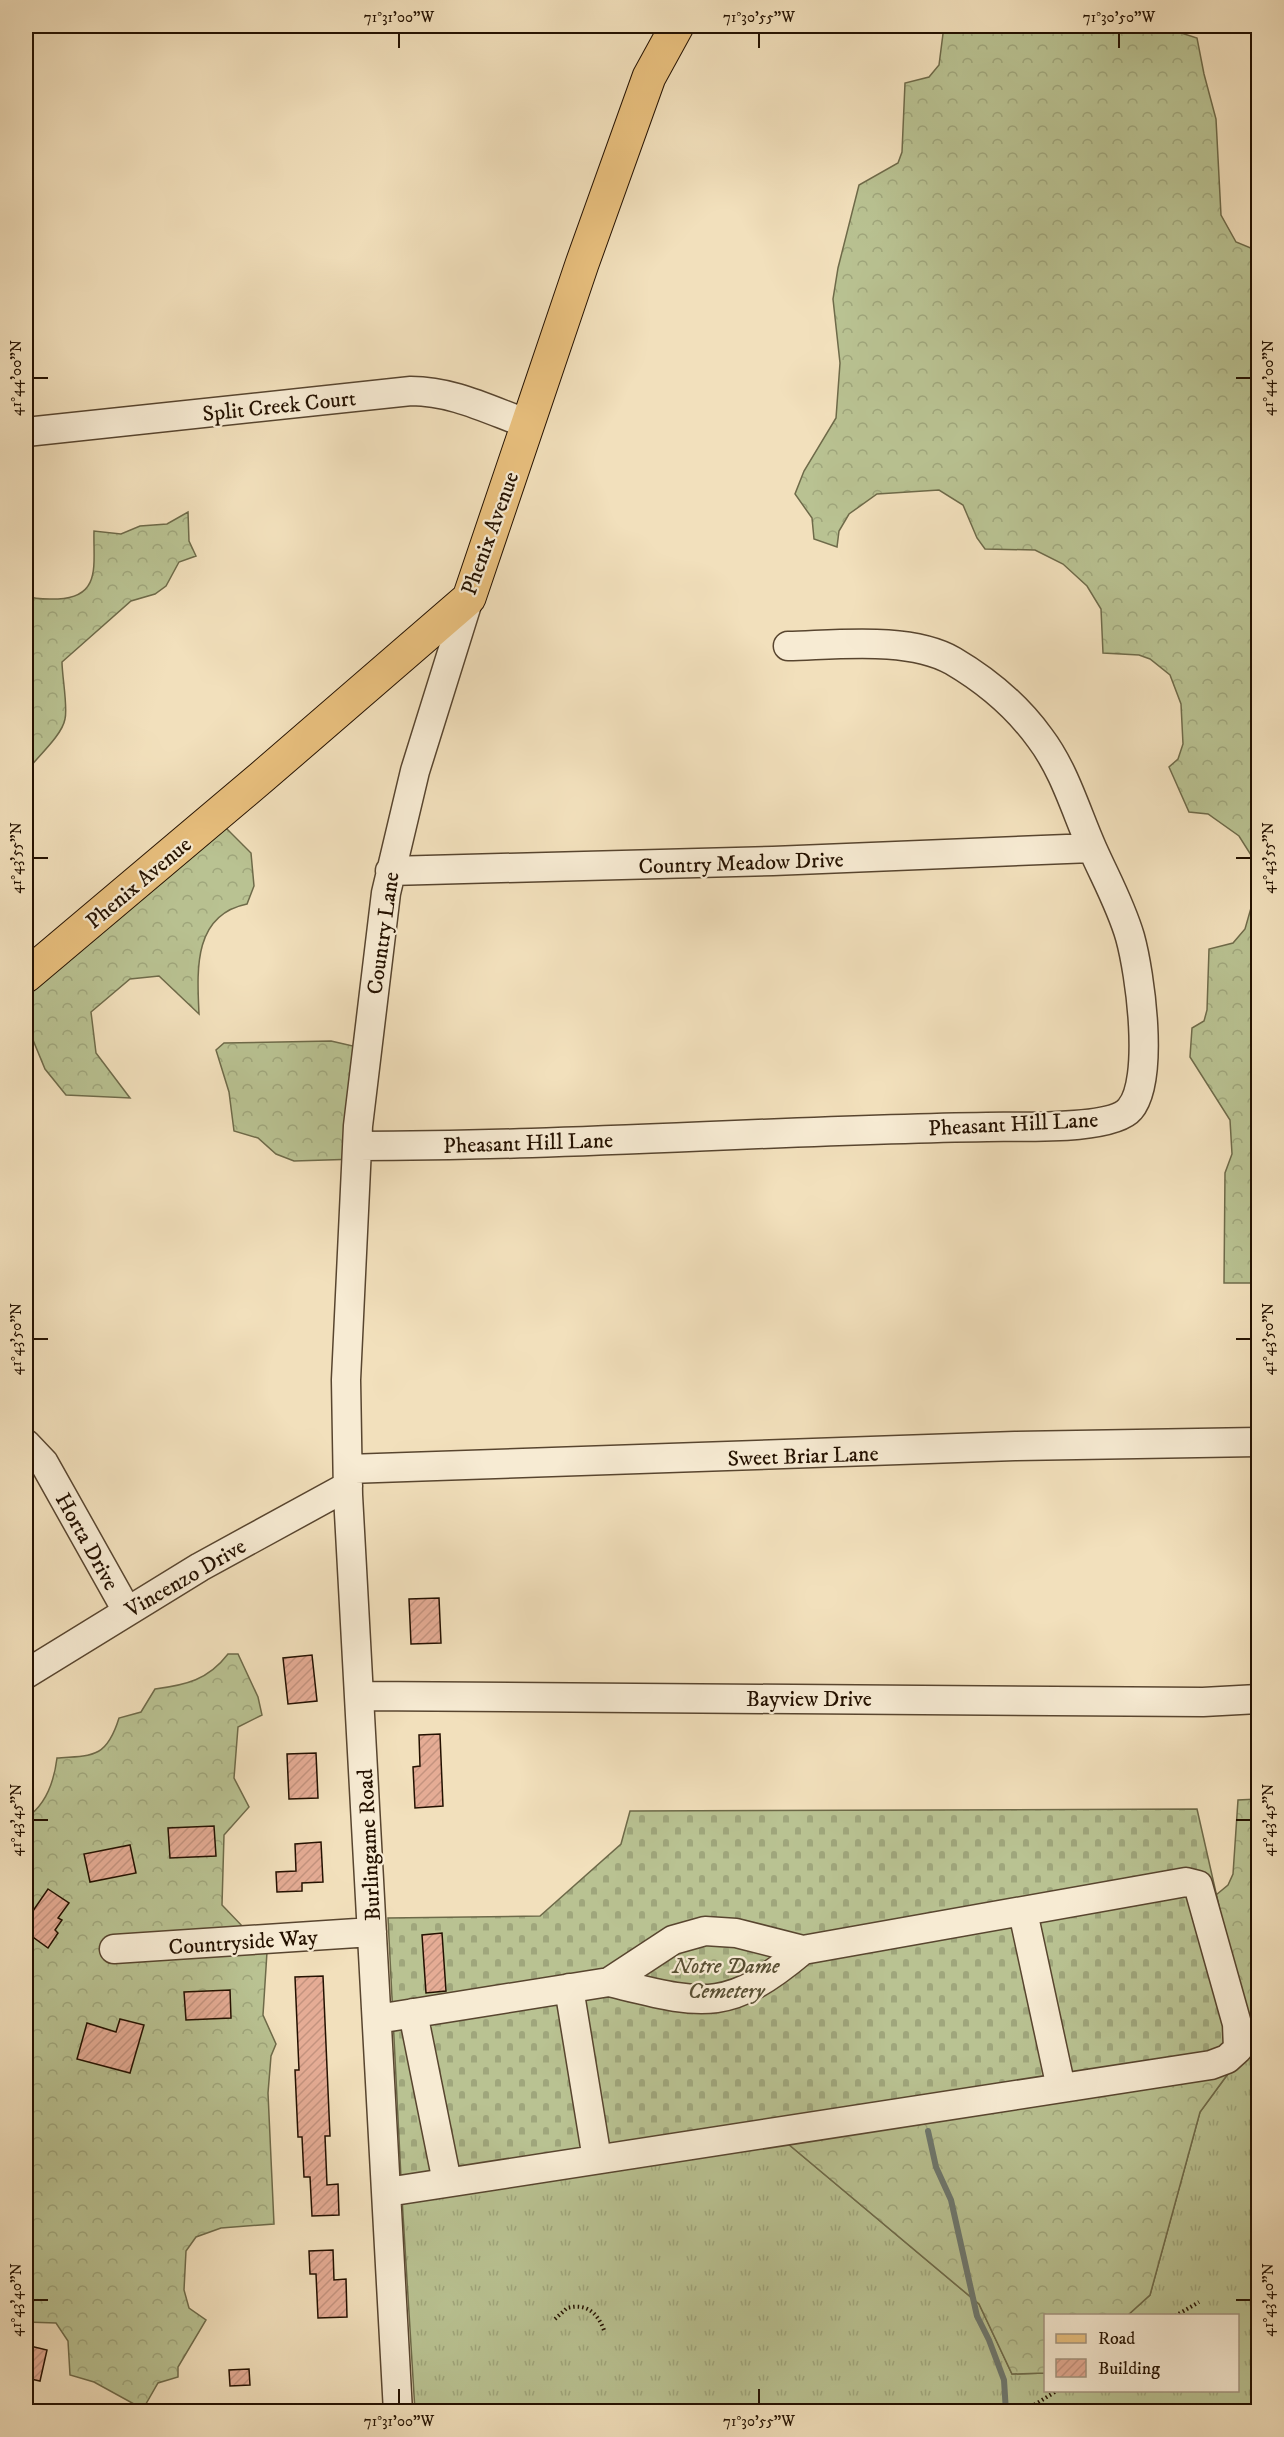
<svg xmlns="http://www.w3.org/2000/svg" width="1284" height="2437" font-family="'IM FELL DW Pica',serif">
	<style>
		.grass { fill: url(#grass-tufts); stroke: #6e6a49; stroke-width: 1.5 }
		.forest { fill: url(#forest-crowns); stroke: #6e6a49; stroke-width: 1.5 }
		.cemetery { fill: url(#cemetery-stones); stroke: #6e6a49; stroke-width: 1.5 }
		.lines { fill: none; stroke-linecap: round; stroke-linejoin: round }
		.stream { stroke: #6d776e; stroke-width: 6 }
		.building { fill: url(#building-hatch); stroke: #241100; stroke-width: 1.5 }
		.minor-casing { stroke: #58452f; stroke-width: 31 }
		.major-casing { stroke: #241100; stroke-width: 35 }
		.path { stroke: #241100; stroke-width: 4; stroke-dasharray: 1.5 3; stroke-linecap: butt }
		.minor { stroke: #f7ebd3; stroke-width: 28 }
		.major { stroke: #e9c07e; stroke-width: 33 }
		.ticks { fill: none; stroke: #241100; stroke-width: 2 }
		.labels { text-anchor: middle; stroke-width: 4.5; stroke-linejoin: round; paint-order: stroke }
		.street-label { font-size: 22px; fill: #241100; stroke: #f7ebd3 }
		.park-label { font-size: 22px; font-style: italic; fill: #584f33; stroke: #f7ebd3 }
		.neatline { fill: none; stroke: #241100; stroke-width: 2 }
		.ticks-label { font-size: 15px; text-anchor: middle; fill: #241100 }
	</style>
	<defs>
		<pattern id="grass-tufts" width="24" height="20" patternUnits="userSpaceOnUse" patternTransform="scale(1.5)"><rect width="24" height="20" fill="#b9c292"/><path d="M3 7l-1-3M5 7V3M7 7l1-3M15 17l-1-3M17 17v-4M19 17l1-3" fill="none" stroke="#9fa67c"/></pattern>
		<pattern id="forest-crowns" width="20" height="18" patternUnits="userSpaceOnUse" patternTransform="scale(1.5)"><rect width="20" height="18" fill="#b9c292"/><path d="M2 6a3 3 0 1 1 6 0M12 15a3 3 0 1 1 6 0" fill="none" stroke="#9fa67c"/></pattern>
		<pattern id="cemetery-stones" width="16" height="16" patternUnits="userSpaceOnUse" patternTransform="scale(1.5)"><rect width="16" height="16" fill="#b9c292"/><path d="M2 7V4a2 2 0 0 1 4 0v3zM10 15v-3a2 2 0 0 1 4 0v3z" fill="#9fa67c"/></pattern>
		<pattern id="building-hatch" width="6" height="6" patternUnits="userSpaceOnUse" patternTransform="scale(1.5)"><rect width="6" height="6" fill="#e5ac95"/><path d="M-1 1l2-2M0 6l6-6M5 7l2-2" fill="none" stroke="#c4937f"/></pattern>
	</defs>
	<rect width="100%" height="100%" fill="#f2e0bc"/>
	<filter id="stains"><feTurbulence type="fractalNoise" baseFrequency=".00333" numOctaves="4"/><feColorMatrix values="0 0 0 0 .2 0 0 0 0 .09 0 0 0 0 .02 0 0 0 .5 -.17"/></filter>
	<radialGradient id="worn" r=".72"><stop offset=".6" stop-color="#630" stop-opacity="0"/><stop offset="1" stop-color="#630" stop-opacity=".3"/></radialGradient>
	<path class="grass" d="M1258,2043v368h-843l-13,-213 379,-60 198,166 33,70 33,-1 1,17h192v-74l-110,-1 22,-20 50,-183 33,-45 18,-20z"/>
	<path class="forest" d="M944,26h224l7,5 22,7 7,36 12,45 5,96 15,27 22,9v1032h-34l1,-110 7,-19 -2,-34 -40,-63 2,-29 12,-7 3,-11 2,-61 24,-6 12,-14 8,-28 -2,-46 -12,-19 -31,-22 -19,-2 -20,-45 9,-8 5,-15 -2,-40 -11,-29 -20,-16 -11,-4 -36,-2 -2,-44 -14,-23 -24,-22 -28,-14 -50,-1 -8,-11 -14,-33 -24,-15 -62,4 -28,20 -10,17 -2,16 -23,-8 -2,-21 -17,-24 9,-23 32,-53 4,-55 -7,-64 5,-31 21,-83 39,-22 4,-11 3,-69 24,-6 10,-12z
		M188,512l1,29 7,15 -17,6 -13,24 -11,8 -24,7 -69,61c0,14 6,45 3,57 -3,17 -29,39 -39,53v-176c11,4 21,3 32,3 44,-2 35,-35 36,-68l27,3 19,-8 27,-2z
		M214,816l37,37 3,33 -7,18c-54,11 -50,66 -48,110l-40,-38 -29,3 -39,33 5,41 34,45 -64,-3 -21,-26 -19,-46v-48z
		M331,1041l35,8 -8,110 -64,2 -18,-7 -18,-16 -24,-7 -5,-39 -13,-42 8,-7z
		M228,1654h10l20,43 4,18 -24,12 -4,51 15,29 -25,28 -2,70 45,47 -4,63 13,29 -5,12 -3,37 6,131 -53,4 -25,9 -10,14 -2,39 5,18 17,12 -28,47v10l-20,6 -15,26 -49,-27 -24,-7 -2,-34 -12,-18 -30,-1v-504c20,-13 28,-36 31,-60 37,-2 50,-1 62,-40l22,-6 14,-23c31,-4 53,-9 73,-35z
		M1258,1799v244l-7,4 -35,-152 12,-10 5,-11 5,-74z
		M1233,2067l-33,45 -50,183 -22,20 -82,1 -1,57 -33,1 -33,-70 -198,-166z"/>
	<path class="cemetery" d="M1197,1809l54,238 -849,151 -14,-280 152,-2 81,-72 9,-33z"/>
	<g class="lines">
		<path class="stream" d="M928,2131l8,36 15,33 26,116 12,24 15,40 2,32"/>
	</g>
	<path class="building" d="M439,1598l2,45 -30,1 -2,-45z
		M312,1655l5,46 -29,3 -5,-46z
		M440,1734l3,72 -28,2 -2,-41 7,-1 -1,-31z
		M316,1753l2,45 -29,1 -2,-45z
		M214,1826l2,30 -46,2 -2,-30z
		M321,1842l2,40 -21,1v8l-25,1 -1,-20 20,-1 -1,-27z
		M130,1845l6,28 -46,9 -6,-28z
		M48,1889l21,14 -11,15 4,2 -7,10 3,3 -10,15 -22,-16v-11z
		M442,1933l4,58 -20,2 -4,-58z
		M323,1976l7,160h-5l2,49 11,-1 1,31 -27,1 -2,-39h-6l-2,-40h-4l-3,-67h4l-4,-93z
		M230,1990l1,28 -45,2 -2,-28z
		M120,2019l24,6 -14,48 -53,-14 10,-36 29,9z
		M333,2250l1,30 12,-1 1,38 -29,1 -2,-44h-6l-1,-23z
		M26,2345l21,5 -7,31 -14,-3z
		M249,2369l1,16 -20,1 -1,-16z"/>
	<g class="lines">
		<defs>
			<path id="minor" d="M26,432l385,-41c42,0 78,19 117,33
				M390,871l383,-10 319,-13
				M358,1146c210,0 419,-16 629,-19 29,-1 125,4 143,-18 25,-29 10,-136 0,-172 -9,-31 -24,-58 -37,-87 -17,-38 -28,-79 -53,-112 -24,-33 -53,-57 -87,-77 -43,-25 -117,-16 -165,-15
				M26,1444l18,19 83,148
				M348,1469l667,-23 243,-4
				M26,1674l174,-107 148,-81
				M360,1696l843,6 55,-3
				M1023,1912l38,176
				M114,1949l258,-17
				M609,1982c92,22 117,33 194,-32
				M569,1988l28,171
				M413,2013l34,169
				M377,2019l232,-37 64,-42 32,-9 31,2 67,17 383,-68 12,3 39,139 1,25 -11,10 -16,6 -824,127
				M398,2412l-50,-917 -2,-115 12,-254 28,-233 29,-122 54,-173"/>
			<path id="major" d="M26,976l237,-200 206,-178 113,-334 67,-187 28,-51"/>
		</defs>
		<use href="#minor" class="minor-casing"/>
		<use href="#major" class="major-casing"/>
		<path class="path" d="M1175,2316l24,-14
			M555,2319l12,-11c19,-5 30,4 37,22
			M1023,2412l35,-22"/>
		<use href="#minor" class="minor"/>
		<use href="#major" class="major"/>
	</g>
	<path class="ticks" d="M399,33v15M759,33v15M1119,33v15M33,378h15M1236,378h15M33,858h15M1236,858h15M33,1339h15M1236,1339h15M33,1820h15M1236,1820h15M33,2300h15M1236,2300h15M399,2389v15M759,2389v15"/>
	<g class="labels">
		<g class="street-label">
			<text transform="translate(279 405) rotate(-6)" y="8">Split Creek Court</text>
			<text transform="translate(489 533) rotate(-70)" y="8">Phenix Avenue</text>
			<text transform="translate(741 862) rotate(-2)" y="8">Country Meadow Drive</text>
			<text transform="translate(138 882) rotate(-40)" y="8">Phenix Avenue</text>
			<text transform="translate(382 933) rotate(-82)" y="8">Country Lane</text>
			<text transform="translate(1013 1123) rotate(-3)" y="8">Pheasant Hill Lane</text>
			<text transform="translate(528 1142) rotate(-2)" y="8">Pheasant Hill Lane</text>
			<text transform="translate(803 1455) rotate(-2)" y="8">Sweet Briar Lane</text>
			<text transform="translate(88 1541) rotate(61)" y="8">Horta Drive</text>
			<text transform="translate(185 1577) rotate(-30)" y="8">Vincenzo Drive</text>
			<text x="809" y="1706">Bayview Drive</text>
			<text transform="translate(368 1845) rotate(-93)" y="8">Burlingame Road</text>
			<text transform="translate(243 1941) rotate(-4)" y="8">Countryside Way</text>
		</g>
		<g class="park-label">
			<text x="726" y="1973">Notre Dame<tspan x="726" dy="25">Cemetery</tspan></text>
		</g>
	</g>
	<rect width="1284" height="2437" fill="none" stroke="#f2e0bc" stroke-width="66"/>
	<rect x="1044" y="2314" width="195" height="78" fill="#f7ebd3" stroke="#a3947f" stroke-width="1.5"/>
	<rect x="1056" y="2334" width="30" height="9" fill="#e9c07e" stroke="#a3947f" stroke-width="1.5"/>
	<text x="1098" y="2344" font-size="18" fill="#241100">Road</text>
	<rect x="1056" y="2359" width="30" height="18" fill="url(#building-hatch)" stroke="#a3947f" stroke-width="1.5"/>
	<text x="1098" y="2374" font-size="18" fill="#241100">Building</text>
	<rect x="33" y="33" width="1218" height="2371" class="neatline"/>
	<g class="ticks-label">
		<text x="399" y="22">71°31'00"W</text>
		<text x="759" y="22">71°30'55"W</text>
		<text x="1119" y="22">71°30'50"W</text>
		<text transform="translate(16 378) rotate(-90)" y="5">41°44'00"N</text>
		<text transform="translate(1268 378) rotate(-90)" y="5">41°44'00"N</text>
		<text transform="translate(16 858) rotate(-90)" y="5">41°43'55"N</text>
		<text transform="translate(1268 858) rotate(-90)" y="5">41°43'55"N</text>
		<text transform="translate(16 1339) rotate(-90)" y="5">41°43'50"N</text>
		<text transform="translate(1268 1339) rotate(-90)" y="5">41°43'50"N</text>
		<text transform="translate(16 1820) rotate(-90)" y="5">41°43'45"N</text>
		<text transform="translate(1268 1820) rotate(-90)" y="5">41°43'45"N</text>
		<text transform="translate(16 2300) rotate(-90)" y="5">41°43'40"N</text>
		<text transform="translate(1268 2300) rotate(-90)" y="5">41°43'40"N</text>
		<text x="399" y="2426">71°31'00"W</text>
		<text x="759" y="2426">71°30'55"W</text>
	</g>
	<rect width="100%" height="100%" filter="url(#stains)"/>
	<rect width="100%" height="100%" fill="url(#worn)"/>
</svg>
